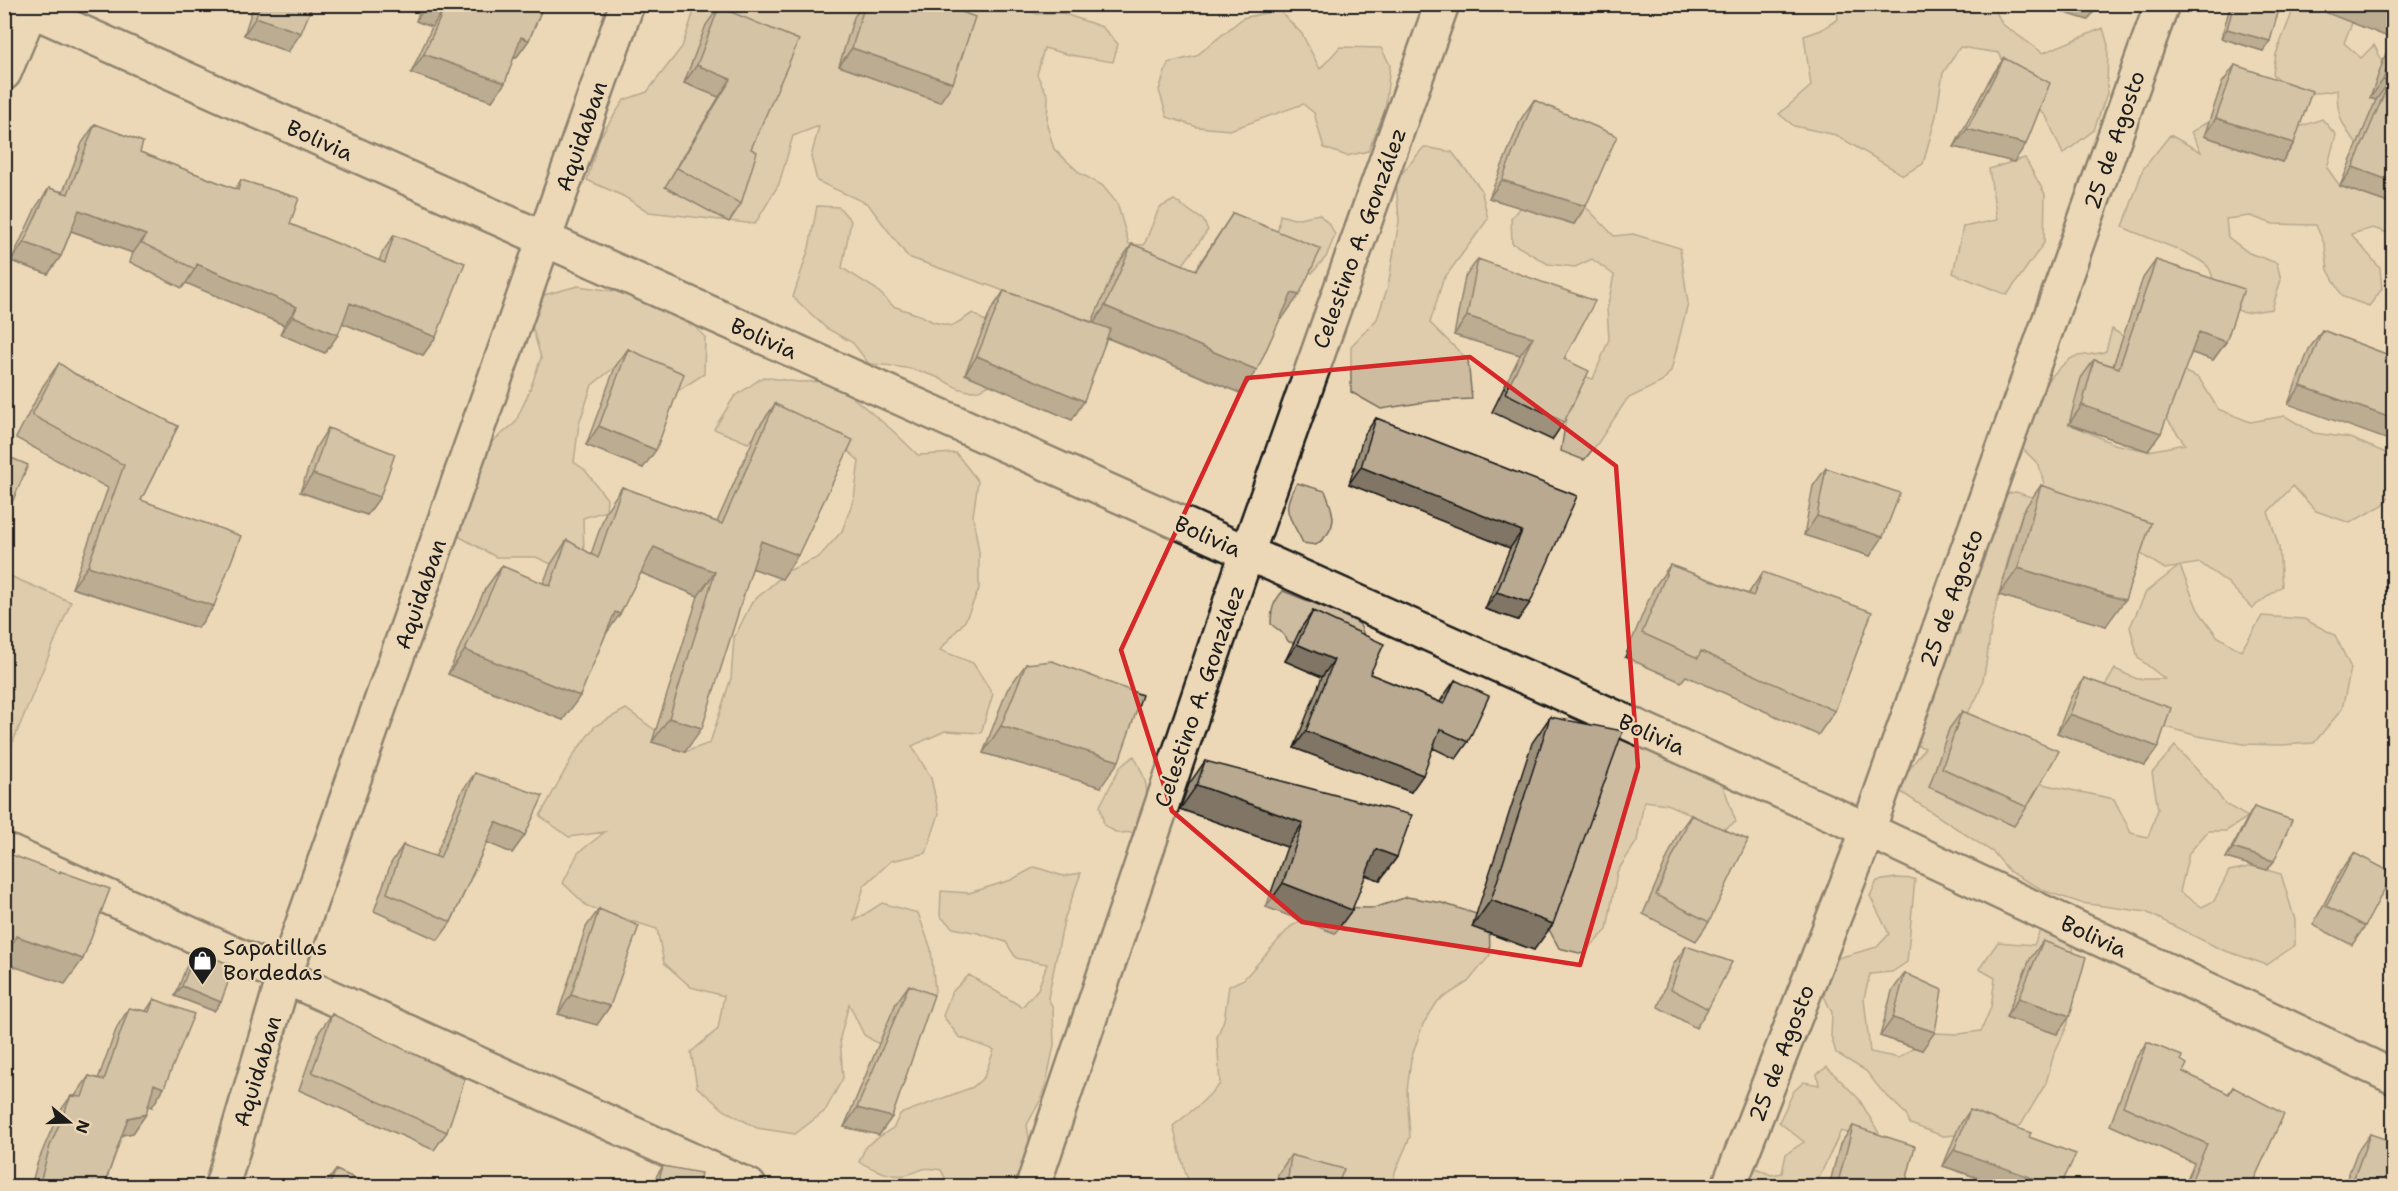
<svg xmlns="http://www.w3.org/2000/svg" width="2398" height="1191" font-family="'Shantell Sans',sans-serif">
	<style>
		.green { fill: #cebca0; stroke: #756c5e; stroke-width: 1.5; fill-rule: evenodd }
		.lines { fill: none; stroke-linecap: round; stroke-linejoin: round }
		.minor-casing { stroke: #1c1c1c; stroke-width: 38 }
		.minor { stroke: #ecd8b6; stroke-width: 33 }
		.wall { fill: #9e917c; stroke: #1c1c1c; stroke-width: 1.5 }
		.shaded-wall { fill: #817665; stroke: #1c1c1c; stroke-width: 1.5 }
		.building { fill: #b8a990; stroke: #1c1c1c; stroke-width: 1.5 }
		.marked { fill: none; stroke: #d62828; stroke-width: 4.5; stroke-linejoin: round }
		.labels { text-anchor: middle; stroke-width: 4.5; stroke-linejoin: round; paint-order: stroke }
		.street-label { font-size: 22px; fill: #1c1c1c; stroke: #ecd8b6 }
		.poi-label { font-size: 22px; fill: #1c1c1c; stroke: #ecd8b6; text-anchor: start }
	</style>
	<rect width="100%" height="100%" fill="#ecd8b6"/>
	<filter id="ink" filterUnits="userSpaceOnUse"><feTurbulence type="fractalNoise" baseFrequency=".0167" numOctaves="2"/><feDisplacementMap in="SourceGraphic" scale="12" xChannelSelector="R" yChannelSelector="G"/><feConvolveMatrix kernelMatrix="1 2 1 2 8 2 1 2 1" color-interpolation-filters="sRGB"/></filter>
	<g filter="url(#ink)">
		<path class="green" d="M690,5h328l19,9 25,-1 40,14 16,17 -5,18 -43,-7 -26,-7 -7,27 11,21 -1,29 7,24 27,25 21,11 15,18 12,41 15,1 15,-37 15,-8 29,20 5,10 -34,47 -47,46 -54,-2 -77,-33 -88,-31 -40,-53 -51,-23 -6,-24 8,-31 -26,10 -14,48 -24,40 -106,-12 -26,-16 -36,-16 13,-43 24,-37 23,-8 35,-45 12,-36z
			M1837,5h156l9,19 41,29 60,-25 5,17 -1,48 -13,37 -31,24 -17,-38 -27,-24 -20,-39 -39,-6 -17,26 -7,43 -13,48 -20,11 -67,-40 -42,-9 -15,-12 32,-28 -7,-50 17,-6 17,-11z
			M2295,5h77l-1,7 -19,10 -8,21 17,15 13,-13 9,17 6,19 -27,70c-18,-23 -25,-31 -25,-61 -26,7 -45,2 -64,-16l3,-20z
			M1279,10l23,24 18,35 20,-22 41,1 9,17 -5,46 -17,40 -21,5 -23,-8 -10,-35 -11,-9 -73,26 -33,-3 -30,-10 -8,-27 9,-27 28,-7 47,-38z
			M2322,119l14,16 -9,33 13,18 21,-7 32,4v52l-20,-7 -22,6 29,34 2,21 -13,17 -26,-9 -15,-27 -3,-24 -9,-21 -43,-1 -23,-8 -24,3 2,18 21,16 28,10 4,17 -9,29 -27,4 -23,-9c-5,-9 -9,-29 -13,-36 -10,-14 -67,-31 -86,-41l20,-58 27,-34 31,17 -10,-20 18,-11 20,9 55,2z
			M1424,147l28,5 29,37 7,30 -45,61 -13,43 38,37 4,39 -40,2 -51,8 -30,-17v-46l26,-27 11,-33 11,-65 -3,-41z
			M2025,158l20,36 -1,49 -37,52 -54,-22 10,-46 34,-7 -8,-51z
			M1561,190l28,20 25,26 19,-2 47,14 8,55 -17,68 -9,11 -35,17 -29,44 -14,17 -23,-9 12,-78 20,6 16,-40 -2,-30 7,-34 -22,-16 -17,8 -27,-3 -36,-21 -1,-25 22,-26z
			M817,206l22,1 12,14 -9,47 34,21 17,17 29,10 11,6 19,4 21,-13 24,17 -1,52c-7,3 -15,9 -22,9 -15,1 -27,-10 -40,-15 -21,-8 -42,-11 -65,-12l-16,-21 -27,-15 -33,-31 16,-49z
			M1319,214l11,11 5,10 -9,22 -14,16 -21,-9 -16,-13 5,-36 14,4z
			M578,286l36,5 66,21 25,25 -1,37 -31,20 -58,-27 -23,18 -13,39 -5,38 11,8 22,29 -1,12 -23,7 1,37 -33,9 -15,-7h-40l-36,-20 -8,-33 35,-58 28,-23 14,-31 12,-34 -9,-32 12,-31z
			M2112,329l55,35 32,14 19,31 32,13 35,-6 29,17 36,5 34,14 9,17v22l-10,14 -33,18 -34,-12 -23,-25 -25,26 11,35 3,39 -30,22 -24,-25 -28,-20 -20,3 18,44 19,26 24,15 21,-35 42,3 31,16 16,33 -9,41 -28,34 -33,2 -37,-1 -46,-8 -72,-20 -27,-20 16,-27 22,10h28l-27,-21 -8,-31 16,-35 32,-25 -13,2 -32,-20 -110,-38c-12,34 -21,70 -29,104 -9,34 -4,75 -30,101l64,65 86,18 17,34 17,4 10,-28 -6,-36 23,-27 36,39 14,19 23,13 -22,14h-18l-19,22 -9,39 22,15 12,-6 15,-30 24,-5 28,8 14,46v25l-28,20 -47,-16 -74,-37 -65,-9 -36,-12 -35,-19 -16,-19 -93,-61 -3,-15 10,-6 17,-23 -16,-5 38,-98 13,-12v-20l38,-118 18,-3 33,11 -10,-38 -17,-17 -8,-25 23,-10 -2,-17c8,-10 31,-38 42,-40 11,-2 19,-1 29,-5zM2164,415l21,29 -37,7 -34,-7 -44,-20z
			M763,377l35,5 35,-1 59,49 26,25 38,-2 22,28 -5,35 6,36v37l-14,32 -25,29 33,13 20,31 -12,39 -36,-2 -33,15 19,32 8,36 -13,39 -35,8 -27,25 -10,35 28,-18 36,10 13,36 4,42 -13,37 -27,26 -31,-19 -15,-31 -9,34 3,40 -18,33 -30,23 -38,-6 -33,-18 -27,-23 -6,-35 27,-23 6,-33 -33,-9 -27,-24 -7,-34 -69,-22 -25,-24 15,-30 27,-21 -36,5 -29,-21 34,-62 21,-28 31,-17 59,43 25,-9 21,-65 3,-40 18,-36 36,-31 31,-14 23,-26 12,-33 5,-37 -26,-24 -73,-5 -12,11 -34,-14 20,-32z
			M1297,483l28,8c10,24 14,37 -9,54l-13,-2c-13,-28 -24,-31 -6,-60z
			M5,574l66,28 -66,159z
			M1283,591l48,19h12l17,15 8,20 -10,9 -69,-12 -8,-10 -10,-8c0,-14 2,-22 12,-33z
			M1621,732l98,42 17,48 -13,8 -56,-26 -23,-3 -7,40 -20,31 -10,58 -24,24 -24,-6 -21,-39z
			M1134,756c18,32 14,42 8,76l-25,1 -13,-8 -4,-19 20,-39z
			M1035,867l28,9 18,-3 -17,47 -16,78 5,10 1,38 -8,37 -6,18 -13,24 5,32 -11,29h-72l-8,-16c-22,-4 -17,1 -36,5 -15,3 -33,-7 -46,-13l7,-16 28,-19 6,-13 73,-27 11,-10 10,-27 -35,-13 -16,-21 8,-23 18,-18 53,32 16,-18 9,-25 -31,-6 -10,-16 -28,-9 -25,-5 -13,-12 1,-25 28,2 42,-13z
			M1896,878l19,1 -8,83 -15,10 -22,2 -6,24 6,54 29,6 35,-25 25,1 22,-3 10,-24 4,-29 -16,-9 19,-27 36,3 12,-30 16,13 13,26 -7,70 -14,30 -8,29 -25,42 -11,6 -67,5 -33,-12 -4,-10 -25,-24 -15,-19 -30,-18 -5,-17 1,-23 -8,-17 10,-37 43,-12 12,-13 -19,-38 7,-15z
			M1407,897l35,6 47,15 1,37 -22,27 -30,19 -15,23 -12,35 -4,32 3,46 -15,35 -2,14h-201l-6,-11 -13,-49 27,-22 20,-20 -3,-47 7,-17 5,-34 15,-7 46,-52 33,-20 51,1z
			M1827,1067l32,32 20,34 -9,8 -29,-10 -26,55h-77l12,-21 21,10 11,-2 4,-19 18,-12 -25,-20 15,-31 10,-9 15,3 -2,-11z"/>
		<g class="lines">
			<defs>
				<path id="minor" d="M18,4l1850,826 526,247
					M4,73l26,-62
					M4,850l745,336
					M222,1186l62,-209 343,-973
					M1033,1186l214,-633 195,-549
					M1729,1186l139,-356 294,-826"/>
			</defs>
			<use href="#minor" class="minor-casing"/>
			<use href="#minor" class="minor"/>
		</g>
		<path class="wall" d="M254,4h59l-25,48 -44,-17z
			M422,4h122l-15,36 -13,18 -2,-1 -22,44 -81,-28 21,-46 -16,-6z
			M863,4h19l11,5 3,-5h45l-1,98 -101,-36 15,-49z
			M2231,4h43l-11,47 -42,-13z
			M719,7l32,142 -10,55 -12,18 -64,-35 54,-90 -35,-14 22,-58z
			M2394,31v174l-54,-19 36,-86 -6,-2z
			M2004,58l10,104 -60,-15 37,-70z
			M2235,65l59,78 -12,19 -78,-26 18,-53z
			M1534,100l52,106 -12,18 -85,-26 32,-79z
			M95,124l45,28 95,37 6,-9 49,44 89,37 3,-8 12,-18 42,102 -13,18 -81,-32 -17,30 -45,-19 4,-9 -98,-42 -4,5 -52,-26 3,-9 -62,-22 -10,25 -13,18 -37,-13 25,-54 13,-19 14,4 19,-49z
			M1233,213l49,106h-2l-40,74 -133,-55 -35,82 -107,-46 26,-64 13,-19 88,31 24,-55 16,-23 63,26z
			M1478,259l86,100v63l-12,18 -60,-28 28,-57 -66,-20 11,-58z
			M2156,260l70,82 -13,18 -21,-8 -44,99 -79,-27 12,-46 13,-18 19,6 30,-88z
			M2322,330l72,27 -106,47 21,-55z
			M628,349l15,119 -57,-23 29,-78z
			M59,363l16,11 103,52 -37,74 73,106 -16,22 -126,-40 36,-100 -92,-50 27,-52z
			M775,404l7,175 -30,-11 -67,184 -33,-10 46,-146 -57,-23 -35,61 -43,86 -115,-46 37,-85 17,-23 41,18 8,-20 16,-24 24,14 15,-43 16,-24 95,35 41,-94z
			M1376,418l201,78 -59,124 -33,-11 25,-61 -161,-64 15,-49z
			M328,428l52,69 -13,18 -67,-23 16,-45z
			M1826,468l44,88 -66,-21 9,-49z
			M2041,485l65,141 -107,-31 24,-84z
			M1670,565l78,29 15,-22 72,139 -17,24 -132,-59 -5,6 -56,-25 28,-68z
			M1313,611l57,63 70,28 3,-5 12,-17 13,62 -12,17 -23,-11 -22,44 -117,-44 28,-71 -37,-16 16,-33z
			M1026,664l75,123 -118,-34 24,-63z
			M2084,678l74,69 -13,18 -88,-32 14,-36z
			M1962,711l65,96 -13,19 -85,-39 20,-58z
			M1550,717l-16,233 -62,-23 60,-184z
			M1205,761l192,96 -17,23 -14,-5 -31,58 -69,-26 21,-60 -107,-38 9,-25z
			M475,773l50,62 -13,18 -25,-11 -36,80 -13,18 -64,-29 17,-48 12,-18 32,12 27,-66z
			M2254,807l20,54 -7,9 -41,-12 22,-41z
			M1691,815l18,107 -13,19 -53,-27 35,-81z
			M2354,853l11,73 -13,19 -39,-20 28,-54z
			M599,909l11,97 -13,19 -39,-11 28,-87z
			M2043,941l14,93 -51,-17 24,-58z
			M1686,946l22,63 -12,19 -38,-21 15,-42z
			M196,951l25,51 -7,9 -39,-15 14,-36z
			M1905,973l17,77 -42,-14 12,-45z
			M909,985l-17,132 -13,18 -35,-8 52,-124z
			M154,999l-2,108 -4,-2 -2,9 -13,19 -11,2 -18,51h-73l6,-22 21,-50 13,-18h4l14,-20 9,3 19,-52 12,-19 17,3z
			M332,1014l115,118 -13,18 -135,-60 20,-58z
			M2147,1042l34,18 2,12 45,22 5,-7 18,99h-67l10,-23 -84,-38 24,-64z
			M1970,1110l90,76h-58l-59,-20 16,-40z
			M1853,1126l52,60h-76l11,-42z
			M2370,1134l24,52h-50l13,-34z
			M1291,1155l46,31h-60l1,-12z
			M663,1166l35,20h-45l4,-11z
			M336,1170l36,16h-48z"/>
		<path class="shaded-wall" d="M427,4h7l10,5 -12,18 -16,-6z
			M2036,4h63l-11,16z
			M2333,4l61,1v24l-6,8 -61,-24z
			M256,17l45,16 -13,19 -44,-17z
			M2227,29l43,12 -7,10 -42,-13z
			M521,37l8,3 -13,18 -8,-3z
			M852,48l101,35 -13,19 -101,-36z
			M424,54l81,29 -13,18 -81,-28z
			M697,65l34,14 -12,18 -35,-14z
			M2383,80l6,2 -13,18 -6,-2z
			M2216,118l78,25 -12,19 -78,-26z
			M1967,129l59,15 -12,18 -60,-15z
			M2353,167l41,15v23l-54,-19z
			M1502,180l84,26 -12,18 -85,-26z
			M79,210l67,25 -13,18 -67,-24z
			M24,242l37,14 -13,18 -37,-13z
			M197,264l100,43 -13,18 -98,-42 9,-14z
			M1292,293l7,2 -17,24 -7,-2z
			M350,303l86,34 -13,18 -86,-34z
			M1105,306l152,64 -17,23 -151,-63z
			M293,316l45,19 -13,18 -45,-19z
			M1467,316l66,21 -13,18 -66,-20z
			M2199,332l27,10 -13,18 -27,-9z
			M977,356l107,45 -12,19 -107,-46z
			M2301,386l93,33v23l-106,-38z
			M2082,405l79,28 -13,18 -79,-27z
			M599,426l57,24 -13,18 -57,-23z
			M1361,467l161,64 -12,17 -161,-64z
			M313,474l67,23 -13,18 -67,-23z
			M4,503l7,2 -7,10z
			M1817,516l66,21 -13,19 -66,-21z
			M761,541l37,14 -16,24 -38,-14z
			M654,547l61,25 -17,24 -61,-25z
			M88,566l126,40 -16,22 -126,-40z
			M2018,568l107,32 -19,26 -107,-31z
			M1497,592l33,11 -12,17 -33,-11z
			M615,612l5,2 -17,24z
			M1297,644l37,16 -12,17 -37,-16z
			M465,650l115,46 -17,24 -115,-46z
			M2070,714l88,33 -13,18 -88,-32z
			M669,718l33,10 -17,24 -33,-10z
			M1001,726l118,35 -18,26 -118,-34z
			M1306,731l117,44 -12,17 -117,-44z
			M1197,785l106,38 -16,24 -107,-38z
			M496,822l29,13 -13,18 -29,-12z
			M2233,848l41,13 -7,9 -41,-12z
			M1376,849l21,8 -17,23 -21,-7z
			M1283,883l69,27 -17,23 -69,-26z
			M1491,900l62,24 -19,26 -62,-23z
			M16,936l67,23 -18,25 -61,-21z
			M182,986l39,16 -7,9 -39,-15z
			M571,995l39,11 -13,19 -39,-11z
			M2019,998l51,18 -13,18 -51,-17z
			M1893,1018l42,14 -13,18 -42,-14z
			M154,1084l10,4 -12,19 -11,-4z
			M857,1108l35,9 -13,18 -35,-8z
			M146,1114l-13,19 -18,3 13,-18z
			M1954,1150l107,35 -1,1h-58l-59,-20z"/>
		<path class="building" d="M261,4h52l-12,29 -45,-16z
			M434,4h110l-15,36 -8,-3 -16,46 -81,-29 20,-45z
			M865,4h17l14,6 3,-6h42l34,13 -22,66 -101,-35z
			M2234,4h40l6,2 -10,35 -43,-12z
			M719,7l80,33 -48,109 6,3 -16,52 -64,-36 54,-89 -34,-14z
			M2394,50v132l-41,-15 36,-85 -6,-2z
			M2004,58l46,25 -24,61 -59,-15z
			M2235,65l77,26 -18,52 -78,-25z
			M1534,100l83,36 -31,70 -84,-26z
			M95,124l48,18 -3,10 98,38 3,-10 58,18 -9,26 95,39 9,-28 71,28 -29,74 -86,-34 -12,32 -45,-19 4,-9 -100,-43 -2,5 -53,-26 4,-8 -67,-25 -18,46 -37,-14 25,-54 19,6z
			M1233,213l88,36 -22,46 -7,-2 -35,77 -152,-64 27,-62 64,26z
			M1478,259l117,42 -31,58 25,12 -25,51 -59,-29 28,-56 -66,-21z
			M2156,260l88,29 -18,53 -27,-10 -38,101 -79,-28 12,-45 25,8z
			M1004,291l106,38 -26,72 -107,-45z
			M2322,330l72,27v62l-93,-33z
			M628,349l56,25 -28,76 -57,-24z
			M59,363l16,11 103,52 -37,74 100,36 -27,70 -126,-40 36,-101 -92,-50z
			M775,404l78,36 -55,115 -37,-14 -59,187 -33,-10 46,-146 -61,-25 -34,67 -5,-2 -35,84 -115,-46 37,-84 48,20 17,-46 31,18 24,-71 100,37z
			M1376,418l201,78 -47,107 -33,-11 25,-61 -161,-64z
			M328,428l67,26 -15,43 -67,-23z
			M4,455l24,10 -17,40 -7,-2z
			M1826,468l74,25 -17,44 -66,-21z
			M2041,485l110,38 -26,77 -107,-32z
			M1670,565l83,31 10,-24 109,40 -37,99 -134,-60 -3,7 -56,-25z
			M1313,611l71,33 -14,30 74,30 11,-24 34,16 -21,46 -28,-13 -17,46 -117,-44 28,-71 -37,-16z
			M1052,661l90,34 -23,66 -118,-35 25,-62z
			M2084,678l87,30 -13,39 -88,-33z
			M1962,711l97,40 -32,56 -85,-39z
			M1550,717l73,14 -70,193 -62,-24z
			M1205,761l207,54 -15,42 -21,-8 -24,61 -69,-27 20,-60 -106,-38z
			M475,773l68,23 -18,39 -29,-13 -45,100 -64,-29 16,-48 37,13z
			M2254,807l38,13 -18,41 -41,-13z
			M1691,815l57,25 -39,82 -53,-27z
			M4,852l56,21v-2l50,18 -27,70 -67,-23 -12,27z
			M2354,853l39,20 -28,53 -39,-20z
			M599,909l40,17 -29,80 -39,-11z
			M2043,941l43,16 -16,59 -51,-18z
			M1686,946l46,16 -24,47 -37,-20z
			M196,951l38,15 -13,36 -39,-16z
			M1905,973l37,17 -7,42 -42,-14z
			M909,985l25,10 -42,122 -35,-9z
			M154,999l40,15 -30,74 -10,-4 -8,30 -18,4 -24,68h-65l11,-40 21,-50 11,1 7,-21 15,4 25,-72 20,4z
			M332,1014l133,65 -18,53 -135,-60z
			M2147,1042l35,14 -1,4 6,4 -4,8 46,22 4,-7 51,27 -33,72h-62l18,-42 -84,-38z
			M1970,1110l61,23 -2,4 47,17 -15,31 -17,-3 -90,-32z
			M1853,1126l62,20 -10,40h-68z
			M2370,1134l24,8v44h-43z
			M1291,1155l53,14 -7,17h-50z
			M663,1166l38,7 -3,13h-41z
			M336,1170l36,16h-43z
			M604,1181l18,5h-20z"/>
	</g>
	<path d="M0 0H2398V1191H0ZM1470,357l146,109 22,301 -58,198 -278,-43 -130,-111 -51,-161 126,-272z" fill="#ecd8b6" fill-opacity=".55" fill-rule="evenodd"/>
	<path class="marked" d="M1470,357l146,109 22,301 -58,198 -278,-43 -130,-111 -51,-161 126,-272z"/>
	<defs>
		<symbol id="shop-pin" viewBox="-11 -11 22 30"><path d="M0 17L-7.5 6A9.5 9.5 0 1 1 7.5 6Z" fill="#1c1c1c" stroke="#ecd8b6"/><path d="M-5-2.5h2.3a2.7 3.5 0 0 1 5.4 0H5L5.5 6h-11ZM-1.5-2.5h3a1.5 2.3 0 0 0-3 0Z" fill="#fff"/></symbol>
	</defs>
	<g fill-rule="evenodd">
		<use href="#shop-pin" x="186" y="944" width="33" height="45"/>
	</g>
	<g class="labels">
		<g class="street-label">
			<text transform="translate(581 136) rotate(-71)" y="8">Aquidaban</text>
			<text transform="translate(320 140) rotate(24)" y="8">Bolivia</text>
			<text transform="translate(2114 140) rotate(-71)" y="8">25 de Agosto</text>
			<text transform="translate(1359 238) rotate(-70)" y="8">Celestino A. González</text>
			<text transform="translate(764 338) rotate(24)" y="8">Bolivia</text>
			<text transform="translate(1208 536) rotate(24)" y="8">Bolivia</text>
			<text transform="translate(420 594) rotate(-71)" y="8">Aquidaban</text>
			<text transform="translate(1951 598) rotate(-70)" y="8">25 de Agosto</text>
			<text transform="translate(1199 696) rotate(-71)" y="8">Celestino A. González</text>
			<text transform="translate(1652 734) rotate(24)" y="8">Bolivia</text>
			<text transform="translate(2094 936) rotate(25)" y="8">Bolivia</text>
			<text transform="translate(1781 1053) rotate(-69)" y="8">25 de Agosto</text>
			<text transform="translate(257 1071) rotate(-73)" y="8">Aquidaban</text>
		</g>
		<g class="poi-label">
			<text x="223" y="955">Sapatillas<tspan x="223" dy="25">Bordedas</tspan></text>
		</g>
	</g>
	<rect width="2398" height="1191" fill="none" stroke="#ecd8b6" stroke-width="24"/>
	<rect x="12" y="12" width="2374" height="1167" fill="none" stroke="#1c1c1c" stroke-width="2" filter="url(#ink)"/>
	<g transform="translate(69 1122) rotate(109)" stroke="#ecd8b6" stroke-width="4.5" paint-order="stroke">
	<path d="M0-4.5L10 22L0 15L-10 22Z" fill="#1c1c1c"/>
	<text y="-9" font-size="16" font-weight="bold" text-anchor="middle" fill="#1c1c1c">N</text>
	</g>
</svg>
